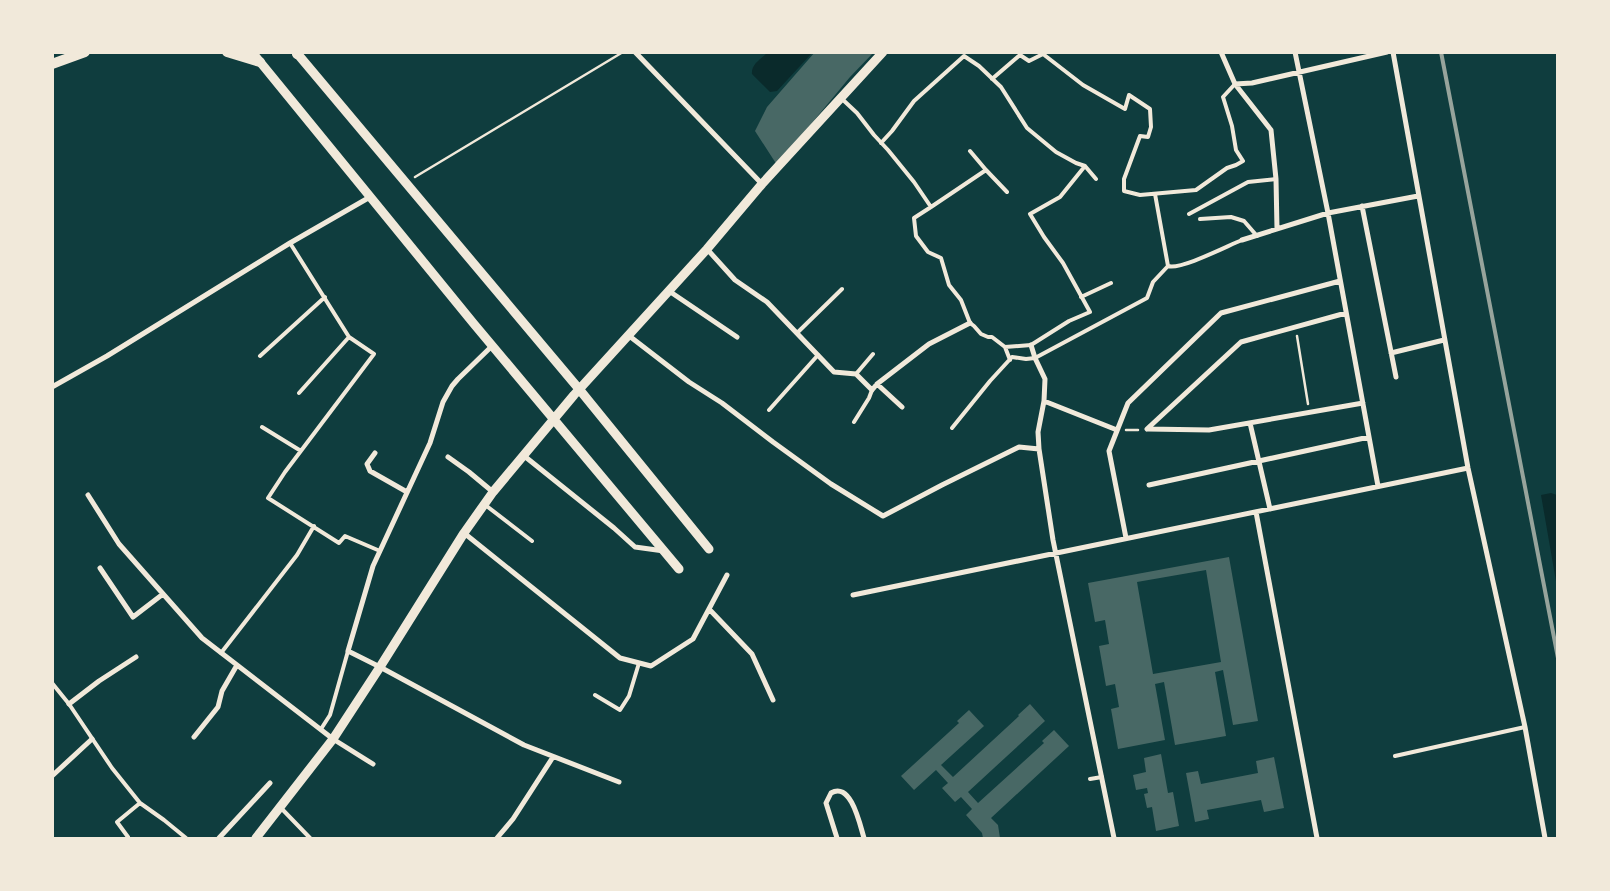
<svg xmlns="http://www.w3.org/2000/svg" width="1610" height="891" font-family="'Varela Round',sans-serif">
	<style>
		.water { fill: #0a2a2b }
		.building { fill: #486865; fill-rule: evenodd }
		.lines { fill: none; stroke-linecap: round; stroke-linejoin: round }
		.path { stroke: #f1e9da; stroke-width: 2.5 }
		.service { stroke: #f1e9da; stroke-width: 4 }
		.minor { stroke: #f1e9da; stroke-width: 5 }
		.tertiary { stroke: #f1e9da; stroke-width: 9 }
		.secondary { stroke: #f1e9da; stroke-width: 10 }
		.rail { stroke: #97a49c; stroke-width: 4 }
	</style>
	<rect width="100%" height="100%" fill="#0f3d3e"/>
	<path class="water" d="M767,53v-1l45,1 -35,38 -7,1 -18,-18c-1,-10 9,-15 15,-21z
		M1551,493l6,2v92l-16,-92z"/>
	<path class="building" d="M815,52h59l-24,25 -73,88 -22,-34 12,-24z
		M1229,557l29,164 -25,4 -10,-55 -8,2 11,64 -51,9 -11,-63 -9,2 10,56 -47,9 -7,-40 8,-2 -4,-23 -9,2 -7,-40 10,-2 -4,-24 -10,2 -7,-39zM1206,570l15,92 -68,12 -16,-92z
		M1030,704l15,17 -77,71 10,11 66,-60 -2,-2 12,-11 15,16 -78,72 7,7 2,13h-17l-1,-5 -16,-18 6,-6 -11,-12 -6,5 -13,-14 6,-5 -12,-13 -22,20 -13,-14 58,-53 -2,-2 12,-11 15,16 -43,39 12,12 66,-61 -1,-1z
		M1161,754l7,39 5,-1 6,34 -23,5 -4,-24 -5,1 -3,-14 4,-1 -1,-5 -11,2 -3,-15 13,-3 -2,-14z
		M1274,757l10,51 -20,4 -3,-12 -54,10 2,9 -14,3 -9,-49 12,-2 3,13 57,-11 -2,-12z"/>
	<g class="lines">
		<path class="path" d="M415,177l208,-125
			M1297,336l11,68
			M1126,430h12"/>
		<path class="service" d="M992,79l28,-24 9,6 14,-7 40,31 42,24 4,-14 21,14 1,18 -3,10 -8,-1 -16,43v12l16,4 56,-5 31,-22 9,-3 7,-4 -7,-11 -4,-24 -9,-29 12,-13
			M841,98l16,15 17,22 14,15 26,32 17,25 -17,11 2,18 12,16 13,6 8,27 12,15 9,23 4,3 7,8 7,3h4l13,10 26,-2 38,-24 21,-9 -27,-49 -19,-26 -14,-23 30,-17 25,-31
			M881,143l11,-12 22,-30 50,-45 15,10 22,21 26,41 29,24 20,11 9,3
			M970,151l16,19 21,22
			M1085,166l11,13
			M931,207l55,-37
			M1189,214l59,-32 28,-3
			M1200,219l31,-2 13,4 13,15
			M290,243l59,94 25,17 -89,118 -17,26 71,45 6,-7 35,15
			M1168,266c13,4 59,-20 74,-26
			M1081,297l30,-14
			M797,333l45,-44
			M1005,347l5,13
			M260,356l65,-59
			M856,374l17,-20
			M299,393l50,-56
			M769,410l49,-55
			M854,422l15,-24 3,-8
			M262,427l39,24
			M952,428l38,-47 22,-24 14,2 9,-1 112,-60 6,-16 15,-16 -13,-72
			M484,504l48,37
			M221,653l76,-98 17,-29
			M52,683l17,21 43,64 28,35 24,17 22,18
			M595,695l25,15 9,-14 10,-33
			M321,729l9,-14 18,-64
			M1395,756l130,-29
			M1090,779l12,-2
			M281,808l29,30
			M127,838l1,-1 -11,-15 23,-19"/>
		<path class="minor" d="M635,52l127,132
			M1221,52l14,32 36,46 5,49 1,50
			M1295,52l33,161 50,273
			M1393,52l75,416 57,259 20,111
			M1235,84l17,-1 135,-31
			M1362,206l34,171
			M1242,240l86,-27 90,-17
			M707,249l28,31 32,22 67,70 22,2 16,16 5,-6 52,-40 41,-21
			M669,291l68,46
			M628,335l61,47 33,21 51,39 58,42 52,32 59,-31 77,-38 20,2
			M1031,345l4,13 10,21 -1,22 -6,31 1,17 14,91 61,298
			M492,346l-34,33 -6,7 -9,16 -13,41 -57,123 -25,85 32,16 144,78 95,37
			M1391,353l53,-13
			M877,384l25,23
			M52,387l55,-31 183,-113 80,-46
			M1044,401l73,29
			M1250,423l20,86
			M1147,429l94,-87 105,-29
			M1148,429l61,1 154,-27
			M375,453l-8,11 3,7 37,21
			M523,455l91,73 21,19 29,4
			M448,457l21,15 24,20
			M1149,485l220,-48
			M88,495l31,49 83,94 131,101 40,25
			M1256,512l61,326
			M464,533l156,125 31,8 42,-27 34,-64
			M1126,538l-17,-87 19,-48 93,-90 119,-32
			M100,568l33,49 30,-23
			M853,595l615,-127
			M709,609l43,45 21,46
			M69,704l30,-23 37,-24
			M194,737l24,-30 4,-16 15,-26
			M52,776l40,-37
			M219,838l51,-55
			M497,838l16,-19 40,-62
			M837,838l-11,-35 5,-10c20,-12 29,32 33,45"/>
		<path class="tertiary" d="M252,52l222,272 205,245
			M296,52l283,337 130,160
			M256,838l77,-99 47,-72 84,-134 29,-41 81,-97 133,-146 55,-65 121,-132"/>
		<path class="secondary" d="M227,52l33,10
			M297,54l1,-2
			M52,64l33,-12"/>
		<path class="rail" d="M1441,52l117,606"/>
	</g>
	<rect width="1610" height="891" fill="none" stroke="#f1e9da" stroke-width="108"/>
</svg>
